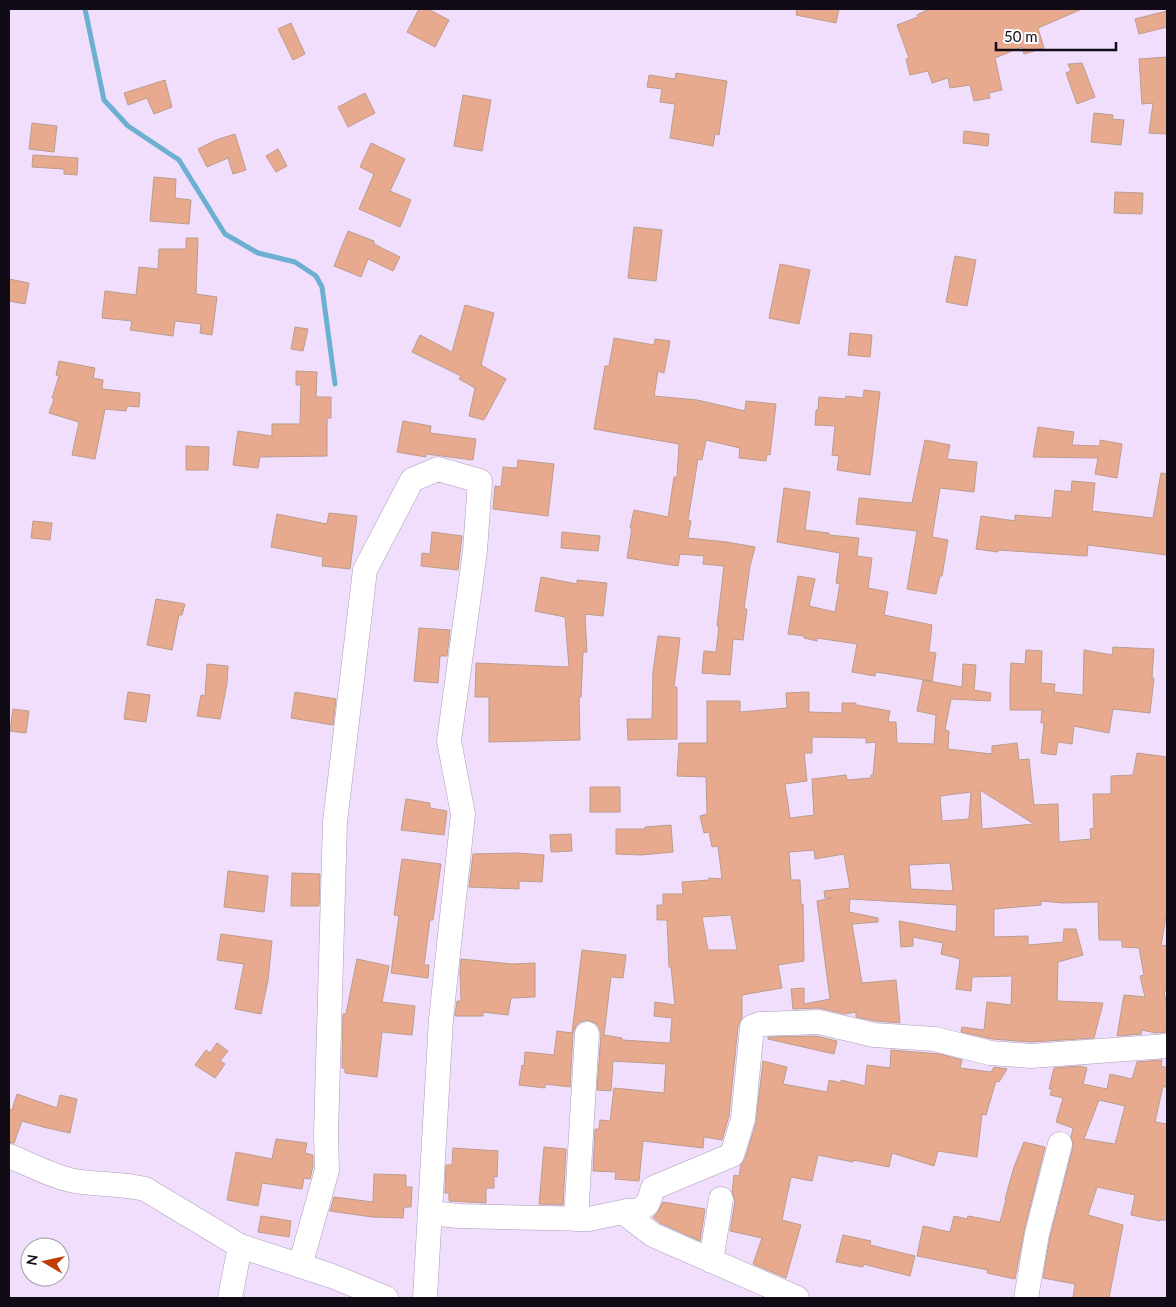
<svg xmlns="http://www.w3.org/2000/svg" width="1176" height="1307" font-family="Lato,sans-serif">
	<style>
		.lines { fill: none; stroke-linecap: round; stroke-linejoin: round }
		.stream { stroke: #6dafd0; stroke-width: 5 }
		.building { fill: #e8aa8e; stroke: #bc9c8d; fill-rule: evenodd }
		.minor-casing { stroke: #ad9db8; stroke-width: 25 }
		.minor { stroke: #fff; stroke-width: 24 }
	</style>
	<rect width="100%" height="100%" fill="#f0defc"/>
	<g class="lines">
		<path class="stream" d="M85,9l19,91 24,26 51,34 46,74 33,19 37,9 21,14 6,11 13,97"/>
	</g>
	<path class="building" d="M419,9h9l21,11 -14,27 -28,-15z
		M797,9h42l-3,14 -40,-8z
		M929,9h153l-44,19 6,20 -20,6 -2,-7 -27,11 7,32 -13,3 1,5 -16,3 -4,-16 -20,3 -2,-10 -16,5 -4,-12 -18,4 -4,-16 3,-1 -12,-33 21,-8 -1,-2z
		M1167,11v16l-28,7 -4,-15z
		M291,23l14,31 -12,6 -15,-31z
		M1167,57v77l-18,-1 4,-30 -11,1 -3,-45z
		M1082,63l13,34 -18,7 -11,-31 5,-2 -3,-7z
		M676,73l51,8 -8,54 -4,-1 -2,12 -43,-8 5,-34 -15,-2 2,-13 -15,-2 2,-12 26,4z
		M165,80l7,27 -18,7 -7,-16 -19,7 -4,-12z
		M365,93l10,20 -27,14 -10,-20z
		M463,95l28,5 -9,51 -28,-5z
		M1094,113l19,2 -1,4 12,1 -3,25 -30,-3z
		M32,123l25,3 -3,26 -25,-3z
		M964,131l25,3 -1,12 -25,-3z
		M235,134l11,36 -13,4 -5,-16 -21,9 -9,-18 18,-9z
		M371,143l34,16 -15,32 21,9 -11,27 -41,-18 15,-35 -14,-7z
		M278,149l9,17 -11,6 -10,-16z
		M33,155l45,3 -1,17 -13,-1v-5l-32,-2z
		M154,177l22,2 -1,19 16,2 -2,24 -39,-3z
		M1115,192l28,1 -1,21 -28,-1z
		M634,227l28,3 -6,51 -28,-3z
		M348,231l26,10v3l26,13 -7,14 -25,-12 -7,18 -27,-11z
		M186,238h12l-2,56 21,3 -5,38 -12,-2 1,-9 -26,-3 -2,15 -43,-6 2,-9 -30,-3 3,-27 31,4 3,-28 19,2 1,-20h27z
		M955,256l21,4 -9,46 -21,-4z
		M780,264l30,6 -11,54 -30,-6z
		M9,279l20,4 -4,21 -16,-3z
		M465,305l29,8 -13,52 25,14 -22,41 -15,-4 6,-28 -16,-9 2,-3 -49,-24 8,-17 32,17z
		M295,327l13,2 -5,22 -12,-2z
		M850,333l22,2 -2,22 -22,-2z
		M614,338l40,7 1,-6 15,2 -6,32 -6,-2 -4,25 43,4 48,11 1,-10 30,3 -6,51 -3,-1 -1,7 -27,-3 1,-10 -34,-8 -4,20 -4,-1 -10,61 3,1 -3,17 39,4 28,5 -5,19 -6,43h3l-4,31 -10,-1 -3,36 -28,-2 2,-22 12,1 3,-26h-2l7,-60 -21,-2 1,-8 -24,-2 -2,12 -51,-8 5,-30h-2l4,-18 34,7 6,-40h3l2,-33 -85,-15 11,-63h4z
		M59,361l36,7 -2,10 10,2 -1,9 38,4 -1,14 -12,-1 -1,5 -21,-2 -10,50 -23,-4 7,-33 -30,-9 5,-14 -2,-1 7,-22 -3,-1z
		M296,371l21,1 -1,25h15v21h-4v38l-67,1 -2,11 -25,-3 5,-34 34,5v-12h28l1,-39h-5z
		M864,390l16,2 -10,83 -33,-5 2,-14 -7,-1 3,-29 -20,-1 1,-15h2l1,-13 26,2 1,-3 17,2z
		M403,421l28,5 -1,7 46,6 -3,21 -47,-6v3l-29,-5z
		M1038,427l36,5 -2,13 28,1v-6l22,4 -5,34 -22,-4 3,-16 -65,-1z
		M925,440l25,5 -3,14 30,3 -3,30 -34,-4 -8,49 16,3 -6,36h-2l-4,18 -29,-5 10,-58 -61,-7 3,-26 53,5z
		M186,446l23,1 -1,23h-22z
		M518,460l36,4 -6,52 -55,-7 2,-23 6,1 2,-20 14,1z
		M1161,473l6,1v81l-79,-10 -1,11 -89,-6v2l-22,-3 5,-33 34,5v-6l37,3 3,-28 16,2 1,-11 23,2 -3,28 61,7z
		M784,488l26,4 -5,38 24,3v2l30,3 -2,18 15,2 -4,30 20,4 -4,23 48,10 -3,27 7,1 -4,28 -56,-9 -1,4 -23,-4 5,-28 -40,-6v3l-13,-3v-2l-16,-2 10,-58 17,3 -6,27 26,6 5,-28 -4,-1 4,-30 -63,-11z
		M329,513l28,3 -7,53 -28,-3 1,-9 -52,-10 6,-33 50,10z
		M33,521l19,2 -2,17 -19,-2z
		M432,532l30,4 -4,34 -37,-4 1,-13 8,1z
		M562,532l38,4 -2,15 -37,-3z
		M541,577l36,7v-4l30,3 -4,33 -18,-2 2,38h-4l-2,45h-2l1,43 -91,2v-45h-14l1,-34 93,4 -4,-50 -30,-6z
		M156,599l29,5 -3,11h-3l-7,35 -25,-5z
		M419,628l31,2 -3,26h-7l-2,27 -24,-2z
		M658,636l22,2 -6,49h3v52l-49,1 -1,-21h25l1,-47z
		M1113,647l41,2 -2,29h2l-4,35 -37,-4 -4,24 -35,-7 -2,18 -14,-2 -2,13 -15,-2 3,-30h-3l1,-13h-32v-30l1,-17 14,1 1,-14 16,1 -1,32 14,1 -1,8 29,3 1,-45 28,5z
		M207,664l21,2 -1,18 -7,35 -23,-3 4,-21 4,1z
		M963,664l13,1 -2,25 17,3 -1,8 -39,-2 -6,31 4,1 -1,18 44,5v-8l25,-3 2,17 10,-1 5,46 24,-1 1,38 32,-3 -1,-10 4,-1 -1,-34h18v-18l22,-1 4,-22 30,4v153l-6,36 6,-1v45l-3,2 3,14v26l-11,1 -14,-3 -1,4 -24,2 7,-41 21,2 -5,-21 4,-1 -5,-27 -17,-1v-7h-23l-1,-38 -34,1 -23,-2v4l-47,4v28l34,-1v9l35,-3 1,-13h12l7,26 -25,7 -1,39 46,2 -9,35 -63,4 -39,-3 -31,-7 1,-5 22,3 3,-28 24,3 1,-29 -40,1 -1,14 -15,-2 4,-30 -19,-5 2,-11 -30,-6v9l-12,1 -2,-26 57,11 1,-27 -107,-6 -1,13 29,6v4l-26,2 10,59 34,-3 4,43 -24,-2 -20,-4v-5l-11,2 -26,-6 -26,1 -2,-20 13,-1v16l26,-5 -13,-98 15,-3h-7l-1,-7 26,-3 -6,-34 -29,5 -1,-9 -25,2 2,28h9l1,25 2,-1 1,57 -26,4 4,23 -40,7v23l-4,8 -9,90 -7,24 -18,-3 -1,11 -60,-7 -4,40 -24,-2 1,-7 -23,-1 2,-42h4l1,-9 10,1 4,-33 50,5 2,-29 -53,-3 -2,30 -14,-1 4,-56 -2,-7 -4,-4 -8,-3 -7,2 -4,4 -3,7 -3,54 -25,-3v4l-26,-3 3,-20 2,1 1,-14 29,3 3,-24 15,2 10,-83 44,5 -3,23 -12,-1 -7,58 18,3v2l48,3 2,-25 -18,-2 1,-14 20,3 -4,-38h-2l-2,-47h-10v-15h6v-11h20l-1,-12 27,-2v-2l13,1 -4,-33 -6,1 -3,-15 -5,1 -4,-17 7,-2 -1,-37 -29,-1 2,-33h28v-42h33v11l47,-4 -1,-15 23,-1v20l33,1v-10h14v2l34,6 -2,11h8l1,21 37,1 2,-29 -19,-4 6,-31 39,7zM812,737l54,1v5l10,-1 -3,33h-2v3l-24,2 -1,-5 -34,4 2,36 -24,3 -5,-34 22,-3 -3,-28h8zM980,790l54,34 -52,5zM971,792l-2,27 -27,2 -2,-25zM950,863l3,28 -42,-2 -2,-24zM731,915l6,35h-29l-6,-33z
		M128,692l22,3 -4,27 -22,-3z
		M295,692l41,7 -3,26 -42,-7z
		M13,709l16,2 -3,22 -16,-2z
		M590,787h30v25h-30z
		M406,799l24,4v5l17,3 -3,24 -43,-5z
		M671,825l2,27 -32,3 -25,-1v-25h29v-2z
		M571,834l1,17 -21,1 -1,-17z
		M516,853l28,2 -2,27 -23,-1v8l-50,-2 4,-33z
		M402,859l39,5 -8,56h-3l-6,45h5l-1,13 -37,-5 8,-57 -5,-1z
		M228,871l40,5 -4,36 -40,-5z
		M292,873l28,1 -1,32h-28z
		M221,934l51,7 -4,39 -7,34 -26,-5 9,-45 -27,-4z
		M357,959l32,7 -7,36 33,4 -3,29 -30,-3 -5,45 -32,-4v-5h-3l1,-54h3z
		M461,959l51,5 23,-1v34l-24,1 -3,17 -25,-3v4h-28l2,-15h4l-1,-29z
		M816,1036l21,5 -3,13 -66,-15v-2z
		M217,1043l11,8 -8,10 5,3 -10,14 -20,-13 11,-15 4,3z
		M891,1050l49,4 22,6 -2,8 31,4 3,-5 13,2 -8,13 -3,-1 -10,34 -4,-1 -5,43 -39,-6 -4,15 -42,-13 -3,14 -36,-7v2l-35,-7 -6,26 -21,-4 -9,43 19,5 -15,53 -33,-14 9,-26 -32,-7 5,-30 -3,-9 2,-17 5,1 2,-11 4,-6 11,-36 7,-62 24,6 -4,17 44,8 2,-12 12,3v-3l24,6 2,-21 23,3z
		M1162,1060l-1,6 6,2v20l-4,-2 -8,36 12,2v96h-7v1l-29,-6 4,-20 -38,-8 -9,28 35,10 -14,73h-36l2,-14 -32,-6 7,-41 23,-90 -2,-10 2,-9 -17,-6 7,-24 -13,-3 2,-6h-3l5,-21 26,-2 7,2 -4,16 24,5 3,-15 22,5 5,-17zM1099,1100l26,6 -10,38 -31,-5z
		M17,1094l40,14 3,-13 17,4 -7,34 -27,-6 -21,-6 -8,22h-5v-34l3,1z
		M276,1139l31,4 -2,10 8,2v11l-3,13 -6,-1 -2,11 -40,-6 -4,23 -31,-6 9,-48 36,7z
		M1024,1142l21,5 -21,84 -9,48 -28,-6 1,-3 -71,-14 6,-30 27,6 4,-16 13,3 1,-3 32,6 6,-22 -1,-1 9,-32z
		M544,1147l22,2 -3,56 -24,-1z
		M453,1148l45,3 -1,26 -3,-1v12h-8v15l-37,-2v-8h-4l1,-28h6z
		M374,1174l32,1v12h6l-1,20h-7l-1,11 -31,-1 -42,-6 4,-14 39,5z
		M663,1202l42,7 -5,32 -40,-18 -7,-6 4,-4z
		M261,1216l30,5 -2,16 -31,-5z
		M843,1235l28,6 -1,4 45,11 -5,20 -47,-12v3l-27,-5z"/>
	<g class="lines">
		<defs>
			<path id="minor" d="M9,1156c21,8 43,21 66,25 23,4 47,2 70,8l95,57 92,30 54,22
				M623,1212l30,23 144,63
				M430,1213l29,3 130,3 38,-8h12l9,-8 5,-15 79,-33 11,-36 9,-92 8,-3 59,-2 55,13 61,4 55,14 41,3 136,-10
				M576,1219l11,-185
				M711,1261l10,-62
				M300,1266l27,-96 -1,-36 9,-312 30,-252 47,-90 26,-11 42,12 -5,70 -26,190 14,73 -22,205 -16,279
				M230,1298l10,-52
				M1026,1298l11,-64 23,-90"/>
		</defs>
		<use href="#minor" class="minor-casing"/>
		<use href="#minor" class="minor"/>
	</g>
	<rect width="1176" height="1307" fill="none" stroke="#100b14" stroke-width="20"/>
	<g transform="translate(45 1262) rotate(279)"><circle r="24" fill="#ffffff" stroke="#9f9da1"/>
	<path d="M0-4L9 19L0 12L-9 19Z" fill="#c23b01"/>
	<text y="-8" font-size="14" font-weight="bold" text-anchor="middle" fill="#100b14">N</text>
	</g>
	<path d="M996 42v8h120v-8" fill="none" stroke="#100b14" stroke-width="2.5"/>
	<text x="1004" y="42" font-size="15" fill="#100b14" stroke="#ffffff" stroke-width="4" paint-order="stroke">50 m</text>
</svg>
